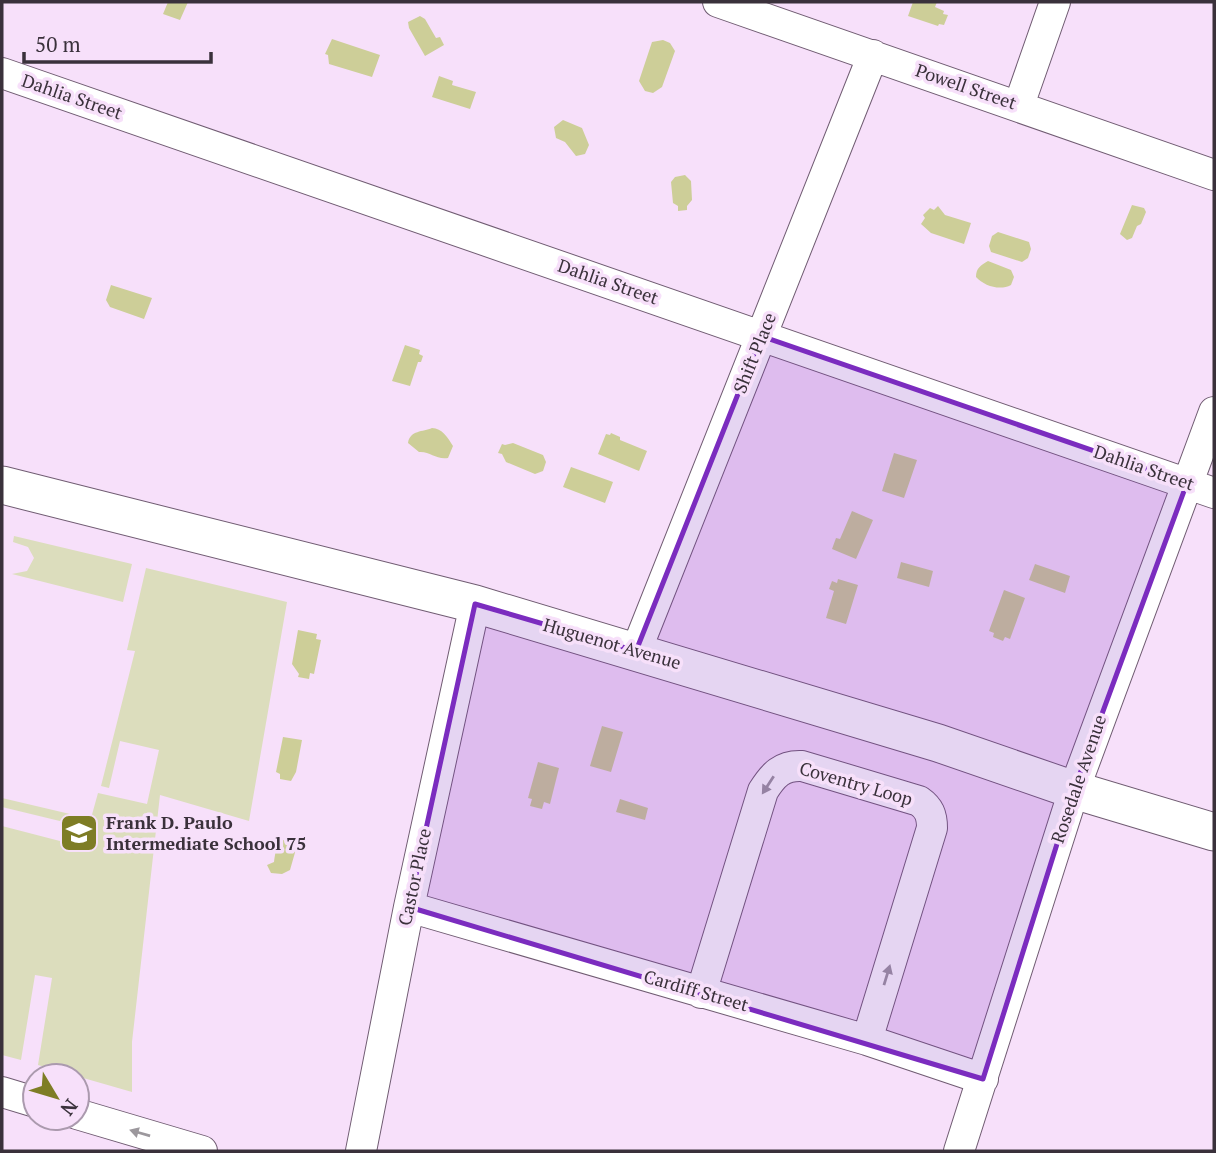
<svg xmlns="http://www.w3.org/2000/svg" width="1216" height="1153" font-family="'PT Serif',serif">
	<style>
		.green { fill: #dcddbd }
		.water { fill: #cdce98 }
		.lines { fill: none; stroke-linecap: round; stroke-linejoin: round }
		.minor-casing { stroke: #705c72; stroke-width: 32 }
		.tertiary-casing { stroke: #705c72; stroke-width: 39 }
		.minor { stroke: #fff; stroke-width: 30 }
		.tertiary { stroke: #fff; stroke-width: 37 }
		.oneway { fill: #9c989d }
		.marked { fill: #7b2cbf; fill-opacity: 0.2; stroke: #7b2cbf; stroke-width: 5; stroke-linejoin: round }
		.labels { text-anchor: middle; stroke-width: 7; stroke-linejoin: round; paint-order: stroke }
		.street-label { font-size: 18px; fill: #3a313b; stroke: #f7e0fa }
		.poi-label { font-size: 18px; font-weight: bold; fill: #3a313b; stroke: #f7e0fa; text-anchor: start }
	</style>
	<rect width="100%" height="100%" fill="#f7e0fa"/>
	<path class="green" d="M14,536l118,28 -9,38 -111,-28 15,-3 7,-13 -6,-11 -15,-5z
		M146,568l141,34 -38,219 -89,-26 -28,247v50l-94,-27 14,-87 -17,-3 -14,85 -19,-5v-229l81,21 15,-54 49,11 12,-54 -39,-9 -11,47 -8,-2 34,-135 -8,-1z
		M2,798l68,16 -2,9 -66,-16z"/>
	<path class="water" d="M168,2h20l-8,18 -17,-6z
		M913,2h24l-2,5 9,4 -1,3 5,1 -4,10 -5,-1 -1,2 -30,-10z
		M420,16l5,3 11,19 4,-1 4,8 -19,11 -16,-28 -1,-6z
		M332,39l48,16 -8,22 -43,-13 -1,-9 -3,-1z
		M663,40l7,3 5,8 -13,36 -9,6 -8,-2 -6,-10 13,-39z
		M439,76l14,5 -1,4 24,7 -6,17 -38,-12z
		M563,120l19,8 7,17 -4,9 -9,2 -11,-14 -9,-4 -2,-11z
		M685,175l6,6 1,19 -5,6v4l-9,1v-5l-5,-3 -2,-21 4,-5z
		M1132,205l12,3 2,4 -5,12 -4,2 -5,12 -5,2 -7,-6z
		M938,206l7,9 26,8 -7,21 -33,-11 -10,-9 4,-6 -2,-3 7,-7 4,2z
		M998,232l31,10 2,7 -3,9 -6,4 -31,-10 -2,-6 3,-10z
		M988,261l23,9 3,7 -3,8c-11,6 -27,1 -35,-8 0,-9 5,-12 12,-16z
		M111,285l41,13 -8,21 -34,-12 -4,-7z
		M405,345l15,5 -1,4 4,2 -2,6h-3l-8,24 -18,-5z
		M432,428c10,0 16,10 21,18l-5,12c-12,2 -18,-7 -29,-6l-11,-9c2,-13 15,-11 24,-15z
		M611,433l9,4v3l27,11 -8,20 -41,-17 8,-20 4,1z
		M513,443l30,12 3,7 -3,9 -8,3 -29,-12 -4,-8 -4,-1 4,-9 3,1z
		M894,453l23,7 -13,38 -22,-7z
		M571,467l42,15 -8,21 -42,-16z
		M852,511l21,9 -17,39 -24,-10 4,-11 4,1z
		M901,562l32,9 -4,16 -32,-9z
		M1035,564l35,12 -5,17 -36,-13z
		M838,579l20,6 -12,39 -20,-6 8,-27 -5,-2 3,-8 5,2z
		M1004,590l21,8 -15,41 -5,-2 -2,4 -10,-4 1,-4 -5,-2z
		M298,630l19,4 -1,5 5,1 -7,34 -4,-1 -1,6 -11,-2 1,-3 -7,-10z
		M602,726l21,6 -12,40 -21,-6z
		M283,737l19,3 -6,32 -5,9 -11,-2v-5l-4,-2z
		M538,762l21,6 -9,36 -6,-2 -2,7 -12,-3 2,-7 -4,-1z
		M620,799l28,9 -3,12 -29,-8z
		M290,838l5,3 1,8 -6,21 -8,4 -11,-1 -4,-8 7,-3c2,-12 2,-22 16,-24z"/>
	<g class="lines">
		<defs>
			<path id="minor" d="M718,2l496,173
				M2,73l1212,420
				M1019,105l36,-103
				M636,651l237,-596
				M409,907l458,133 116,39
				M701,993l62,-202c10,-16 19,-26 39,-25l117,35c10,7 13,14 13,27l-65,212
				M2,1092l33,10
				M77,1114l125,37
				M361,1151l48,-244 66,-303
				M959,1151l115,-361 140,-378"/>
			<path id="tertiary" d="M2,485l473,119 463,139 136,47 140,42"/>
		</defs>
		<use href="#minor" class="minor-casing"/>
		<use href="#tertiary" class="tertiary-casing"/>
		<use href="#minor" class="minor"/>
		<use href="#tertiary" class="tertiary"/>
	</g>
	<defs><path id="oneway-solid" d="M-6-.8H1V-3.2L6.5 0L1 3.2V.8H-6Z" transform="scale(1.75)"/></defs>
	<g class="oneway">
		<use href="#oneway-solid" transform="translate(768 785) rotate(123)"/>
		<use href="#oneway-solid" transform="translate(887 975) rotate(-73)"/>
		<use href="#oneway-solid" transform="translate(140 1133) rotate(-164)"/>
	</g>
	<path class="marked" d="M761,336l426,147 -113,307 -91,289 -574,-172 66,-303 161,47z"/>
	<defs>
		<symbol id="school-square" viewBox="-11 -11 22 22"><rect x="-9" y="-9" width="18" height="18" rx="4" fill="#7e7d25" stroke="#f7e0fa"/><path d="M0-5L7-2L0 1L-7-2ZM-4 1L0 2.5L4 1V4Q0 6-4 4Z" fill="#fff"/></symbol>
	</defs>
	<g fill-rule="evenodd">
		<use href="#school-square" x="57" y="811" width="44" height="44"/>
	</g>
	<g class="labels">
		<g class="street-label">
			<text transform="translate(966 87) rotate(19)" y="6">Powell Street</text>
			<text transform="translate(72 97) rotate(19)" y="6">Dahlia Street</text>
			<text transform="translate(608 282) rotate(19)" y="6">Dahlia Street</text>
			<text transform="translate(755 353) rotate(-68)" y="6">Shift Place</text>
			<text transform="translate(1144 468) rotate(19)" y="6">Dahlia Street</text>
			<text transform="translate(612 644) rotate(16)" y="6">Huguenot Avenue</text>
			<text transform="translate(1079 779) rotate(-71)" y="6">Rosedale Avenue</text>
			<text transform="translate(856 784) rotate(16)" y="6">Coventry Loop</text>
			<text transform="translate(415 877) rotate(-78)" y="6">Castor Place</text>
			<text transform="translate(696 991) rotate(16)" y="6">Cardiff Street</text>
		</g>
		<g class="poi-label">
			<text x="106" y="829">Frank D. Paulo<tspan x="106" dy="21">Intermediate School 75</tspan></text>
		</g>
	</g>
	<rect width="1216" height="1153" fill="none" stroke="#3a313b" stroke-width="7"/>
	<g transform="translate(56 1097) rotate(128)"><circle r="33" fill="#f7e0fa" stroke="#ab9aae" stroke-width="2"/>
	<path d="M0-5L12 26L0 18L-12 26Z" fill="#7e7d25"/>
	<text y="-10" font-size="19" font-weight="bold" text-anchor="middle" fill="#3a313b">N</text>
	</g>
	<path d="M24 52v10h187v-10" fill="none" stroke="#3a313b" stroke-width="3.5"/>
	<text x="35" y="52" font-size="21" fill="#3a313b" stroke="#f7e0fa" stroke-width="5" paint-order="stroke">50 m</text>
</svg>
